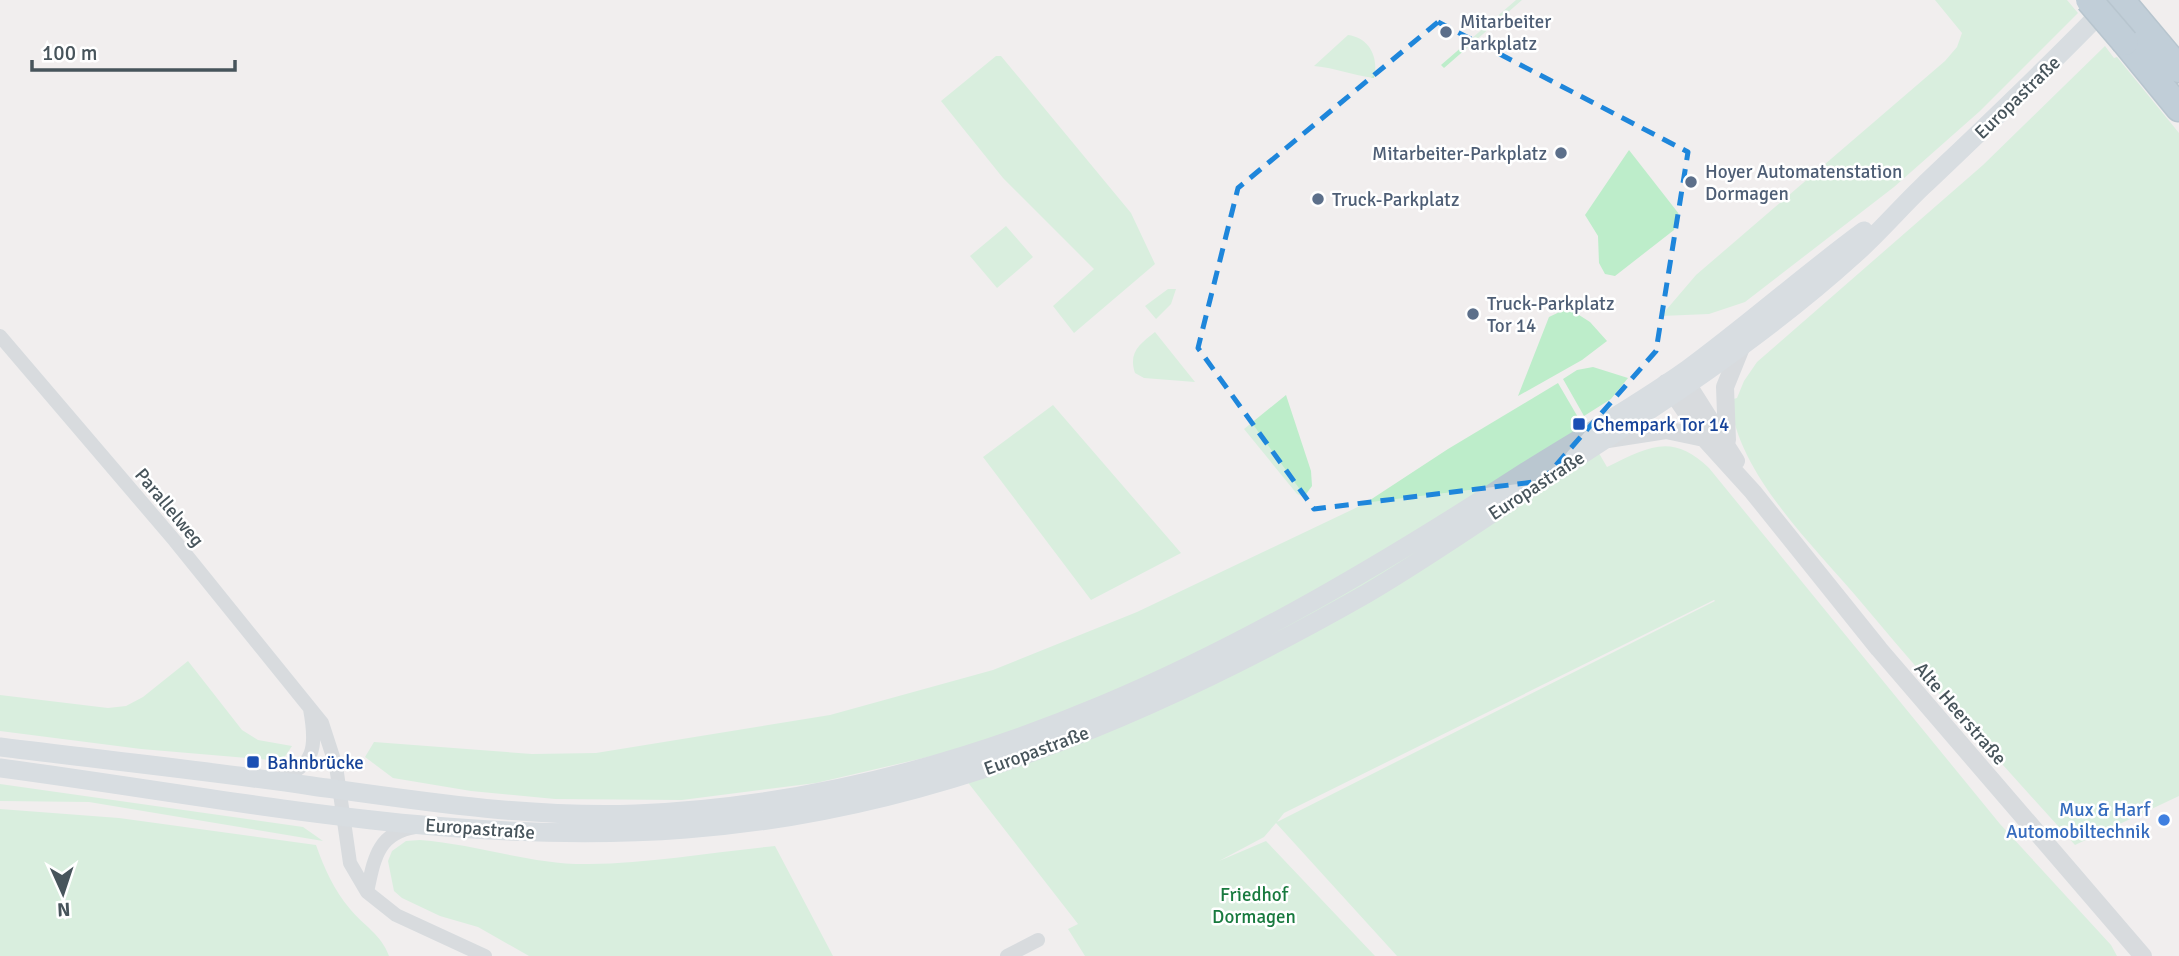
<svg xmlns="http://www.w3.org/2000/svg" width="2179" height="956" font-family="Signika,sans-serif">
	<style>
		.green { fill: #bdedca; fill-rule: evenodd }
		.lines { fill: none; stroke-linecap: round; stroke-linejoin: round }
		.motorway-casing { stroke: #7292a7; stroke-width: 29 }
		.minor { stroke: #bac4cb; stroke-width: 14 }
		.tertiary { stroke: #bac4cb; stroke-width: 18 }
		.secondary { stroke: #bac7d0; stroke-width: 19 }
		.motorway { stroke: #87a6bc; stroke-width: 26 }
		.motorway-bridge-casing { stroke: #7292a7; stroke-width: 29; stroke-linecap: butt }
		.motorway-bridge { stroke: #87a6bc; stroke-width: 26 }
		.marked { fill: none; stroke: #1e86db; stroke-width: 5; stroke-dasharray: 14 9; stroke-linejoin: round }
		.service-dot { fill: #5c6f8a; stroke: #fff; stroke-width: 2.5 }
		.transit-dot { fill: #1a4fb4; stroke: #fff; stroke-width: 2.5 }
		.shop-dot { fill: #3f7fe0; stroke: #fff; stroke-width: 2.5 }
		.labels { text-anchor: middle; stroke-width: 5; stroke-linejoin: round; paint-order: stroke }
		.service-label { font-size: 19px; fill: #4e5e75; stroke: #fff; text-anchor: start }
		.street-label { font-size: 19px; fill: #47545b; stroke: #fff }
		.transit-label { font-size: 19px; fill: #164399; stroke: #fff; text-anchor: start }
		.shop-label { font-size: 19px; fill: #366cbe; stroke: #fff; text-anchor: end }
		.park-label { font-size: 19px; fill: #197a3f; stroke: #fff }
	</style>
	<rect width="100%" height="100%" fill="#f1eeee"/>
	<path class="green" d="M1516,0h6l-78,68 -3,-3z
		M1935,0h132l11,13 -98,98 -86,76 -149,115 -36,12 -48,2 35,-41 249,-214 12,-14 5,-14z
		M1348,35c22,3 31,23 26,43 -22,-3 -38,-10 -60,-12z
		M2105,46l9,12 3,-1 62,76v663l-104,49c-72,-80 -145,-160 -214,-243 -47,-56 -123,-127 -131,-202l7,-2 7,-17 13,-19 226,-197z
		M996,56h5l130,157 24,51 -81,69 -21,-27 41,-37 -91,-91 -62,-77z
		M1629,150l50,64 -5,16 -59,46 -10,-2 -6,-11 -1,-27 -13,-21z
		M1006,226l27,31 -36,31 -27,-32z
		M1168,289h8l-5,15 -15,15 -11,-13z
		M1568,308l22,14 17,19 -25,19 -64,36 31,-79z
		M1155,332l40,50 -51,-4 -9,-5c-7,-21 5,-29 20,-41z
		M1593,367l35,11 -17,21 -27,17 -21,-37 14,-9z
		M1558,383l49,84c41,-20 65,-35 102,1l291,356 111,121 6,11h-720l-121,-133 -12,14 -45,24 47,-20 109,115h-290l-17,-27 10,-5 -133,-171 -129,30 -134,17 -127,-1 -84,-8 -78,-13 -28,-21 9,-15 158,12 64,-1 234,-38 163,-45 144,-58 227,-108 84,-55zM1714,600l1,1 -438,221 7,-9z
		M1286,395l25,76 1,15 -8,11 -7,-3 -53,-65z
		M1053,405l128,148 -90,47 -108,-143z
		M188,661l54,69 16,10 34,6 -10,15 -141,-12 -141,-18v-36l108,13 18,-2 17,-9z
		M0,784l303,43 20,14 -234,-39 -89,-1z
		M0,809l119,9 197,27c8,23 18,45 34,64 14,17 31,25 39,47h-389z
		M420,840c56,4 112,25 169,24 61,-1 125,-12 186,-18l58,110h-304l-51,-29 -38,-11 -38,-18 -8,-7 -6,-30 4,-10 14,-10z"/>
	<g class="lines">
		<defs>
			<path id="motorway" d="M2121,0l58,69
				M2125,42l54,66"/>
		</defs>
		<use href="#motorway" class="motorway-casing"/>
		<path class="minor" d="M0,336l175,205 147,182 14,43 14,97 17,29 29,23 89,41
			M276,780c40,-14 41,-33 34,-71
			M367,892c7,-32 10,-59 48,-65
			M1007,956l31,-16"/>
		<path class="tertiary" d="M1681,374l55,87
			M1666,383l38,55 49,54 126,157 264,307
			M1608,439l58,-9 38,8
			M1727,440l-2,-53 17,-42"/>
		<path class="secondary" d="M0,747c104,13 209,24 312,39 107,15 216,32 324,28 336,-14 613,-163 889,-342 54,-34 111,-66 163,-103 60,-44 116,-94 176,-138
			M0,768c227,30 456,79 686,61 244,-18 469,-115 680,-235 58,-34 114,-73 170,-110 110,-71 221,-141 318,-229 24,-21 45,-46 68,-68 63,-60 126,-119 187,-183"/>
		<use href="#motorway" class="motorway"/>
		<defs>
			<path id="motorway-bridge" d="M2089,0l36,42"/>
		</defs>
		<use href="#motorway-bridge" class="motorway-bridge-casing"/>
		<use href="#motorway-bridge" class="motorway-bridge"/>
	</g>
	<path d="M0 0H2179V956H0ZM1438,22l250,130 -32,199 -114,130 -228,28 -116,-161 40,-160z" fill="#f1eeee" fill-opacity=".55" fill-rule="evenodd"/>
	<path class="marked" d="M1438,22l250,130 -32,199 -114,130 -228,28 -116,-161 40,-160z"/>
	<g class="service-dot">
		<circle cx="1446" cy="32" r="7"/>
		<circle cx="1561" cy="153" r="7"/>
		<circle cx="1691" cy="182" r="7"/>
		<circle cx="1318" cy="199" r="7"/>
		<circle cx="1473" cy="314" r="7"/>
	</g>
	<g class="transit-dot">
		<rect x="1572" y="417" width="14" height="14" rx="3.5"/>
		<rect x="246" y="755" width="14" height="14" rx="3.5"/>
	</g>
	<circle class="shop-dot" cx="2164" cy="820" r="7"/>
	<g class="labels">
		<g class="service-label">
			<text x="1460" y="28">Mitarbeiter<tspan x="1460" dy="22">Parkplatz</tspan></text>
			<text x="1547" y="160" text-anchor="end">Mitarbeiter-Parkplatz</text>
			<text x="1705" y="178">Hoyer Automatenstation<tspan x="1705" dy="22">Dormagen</tspan></text>
			<text x="1332" y="206">Truck-Parkplatz</text>
			<text x="1487" y="310">Truck-Parkplatz<tspan x="1487" dy="22">Tor 14</tspan></text>
		</g>
		<g class="street-label">
			<text transform="translate(2017 97) rotate(-44)" y="7">Europastraße</text>
			<text transform="translate(1536 485) rotate(-33)" y="7">Europastraße</text>
			<text transform="translate(170 507) rotate(50)" y="7">Parallelweg</text>
			<text transform="translate(1961 713) rotate(49)" y="7">Alte Heerstraße</text>
			<text transform="translate(1036 750) rotate(-20)" y="7">Europastraße</text>
			<text transform="translate(480 828) rotate(4)" y="7">Europastraße</text>
		</g>
		<g class="transit-label">
			<text x="1593" y="431">Chempark Tor 14</text>
			<text x="267" y="769">Bahnbrücke</text>
		</g>
		<g class="shop-label">
			<text x="2150" y="816">Mux &amp; Harf<tspan x="2150" dy="22">Automobiltechnik</tspan></text>
		</g>
		<g class="park-label">
			<text x="1254" y="901">Friedhof<tspan x="1254" dy="22">Dormagen</tspan></text>
		</g>
	</g>
	<g transform="translate(63 893) rotate(177)" stroke="#ffffff" stroke-width="5" paint-order="stroke">
	<path d="M0-5L12 26L0 18L-12 26Z" fill="#47545b"/>
	<text y="-10" font-size="19" font-weight="bold" text-anchor="middle" fill="#47545b">N</text>
	</g>
	<path d="M32 60v10h203v-10" fill="none" stroke="#47545b" stroke-width="3.5"/>
	<text x="42" y="60" font-size="21" fill="#47545b" stroke="#ffffff" stroke-width="5" paint-order="stroke">100 m</text>
</svg>
